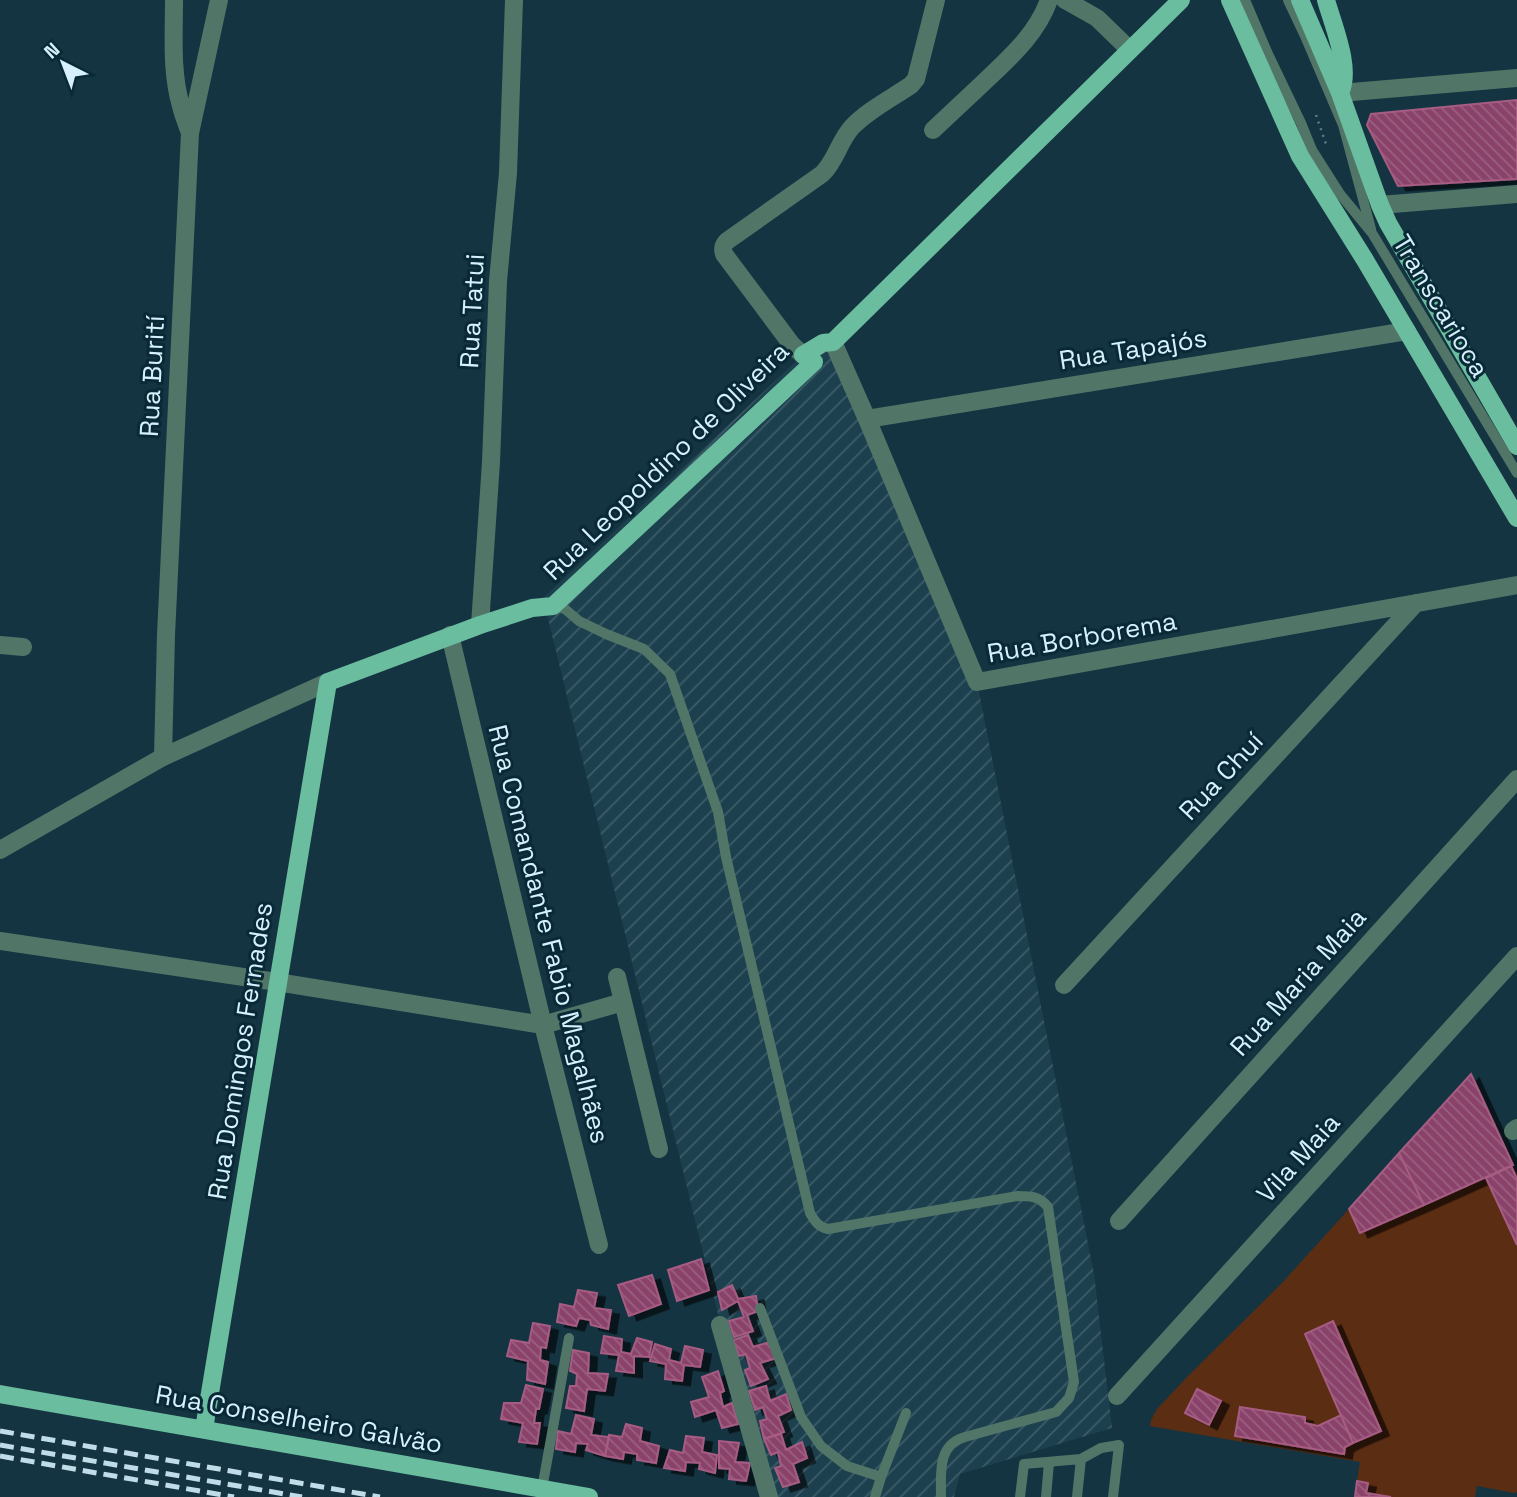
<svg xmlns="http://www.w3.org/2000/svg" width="1517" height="1497" font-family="'Space Grotesk',sans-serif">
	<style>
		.industrial { fill: url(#industrial-furrows) }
		.pitch { fill: #5b2d13 }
		.building { fill: url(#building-back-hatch); stroke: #a65c83; stroke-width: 2; filter: url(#shadow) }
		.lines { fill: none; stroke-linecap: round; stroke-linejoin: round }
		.path { stroke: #5f7c89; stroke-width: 2.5; stroke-dasharray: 2 5; stroke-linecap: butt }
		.service { stroke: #517668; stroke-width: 10 }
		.minor { stroke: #517668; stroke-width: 18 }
		.tertiary { stroke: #517668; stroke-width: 18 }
		.primary { stroke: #6bbd9f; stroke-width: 18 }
		.rail { stroke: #c0dce8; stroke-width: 5; stroke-dasharray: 14 7; stroke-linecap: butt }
		.labels { text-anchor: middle; stroke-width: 6; stroke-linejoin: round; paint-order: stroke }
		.street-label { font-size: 26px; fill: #d6f1fd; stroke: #092936 }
	</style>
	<defs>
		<pattern id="industrial-furrows" width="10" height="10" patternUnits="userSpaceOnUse" patternTransform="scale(1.75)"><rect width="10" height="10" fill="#1d404f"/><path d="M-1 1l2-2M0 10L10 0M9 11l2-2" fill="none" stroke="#3d5c69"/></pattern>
		<pattern id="building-back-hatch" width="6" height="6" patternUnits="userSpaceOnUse" patternTransform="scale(1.75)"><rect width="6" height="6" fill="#8a436a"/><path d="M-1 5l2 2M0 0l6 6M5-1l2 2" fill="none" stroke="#9a5f80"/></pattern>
		<filter id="shadow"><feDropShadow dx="8" dy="4.5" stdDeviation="0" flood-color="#0009"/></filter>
	</defs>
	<rect width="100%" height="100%" fill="#153441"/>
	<path class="industrial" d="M833,342l144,340 117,592 18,154 -152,46 -6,23h-185l-41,-142 -185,-757 260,-243 11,6z"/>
	<path class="pitch" d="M1471,1074l46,100v318l-3,1 -37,-7 -2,11h-84l-25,-4 -9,-12 3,-19 -210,-36 1,-6 6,-11 30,-32 95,-94z"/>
	<path class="building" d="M1517,100v79l-119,7 -31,-61 4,-11z
		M1471,1074l42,91 -89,40 -25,-52z
		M1399,1153l25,52 -64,28 -11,-24z
		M1511,1166l6,13v66l-31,-67z
		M701,1259l8,31 -32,11 -9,-31z
		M652,1275l9,29 -32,12 -11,-31z
		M732,1285l6,14 18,-3 2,15 -11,4 6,16 -19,6 -5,-16 15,-4 -6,-16 -16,9 -4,-18z
		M578,1290l19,3 -3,15 17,2 -3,19 -17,-4 -1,-5 -11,-2 -3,8 -19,-4 3,-18 14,3z
		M1333,1321l48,110 -28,12 -48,-109z
		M533,1323l17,3 -4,22 -5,-1 -1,13 8,2 -3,22 -18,-4 1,-19 -21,-5 4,-16 18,3z
		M748,1335l5,12 17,-5 6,16 -16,5 8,16 -17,7 -6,-16 5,-2 -4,-14 -7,2 -6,-16z
		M604,1336l18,3 -1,13 10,2 6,-16 15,4 -3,15 -15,-1v17l-18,-2 3,-16 -18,-2z
		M655,1344l16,5 -2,11 12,3 4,-17 18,4 -3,17 -16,-2 -2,16 -17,-2 1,-15 -16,-3z
		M573,1350l16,3 -1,20 20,1 -3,17 -18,-2 -3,22 -18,-3 4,-22h6l1,-12 -7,-3z
		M718,1371l6,20 -4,2 3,14 9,-4 6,21 -16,4 -6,-18 -21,7 -4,-15 18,-5 -7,-20z
		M526,1385l17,4 -4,20h-3l-2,14h6l-3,21 -18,-2 4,-19 -22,-4 3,-16h17z
		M766,1386l4,15 16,-7 5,16 -13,6 6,16 -20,7 -4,-18 7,-2 -4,-12 -8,3 -6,-19z
		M1197,1389l24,12 -12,24 -24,-12z
		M1240,1407l65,10v6l13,3 23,-11 12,28 -8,4 -1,7 -109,-18z
		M576,1415l18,4 -3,16 18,2 -4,19 -19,-6 2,-6 -12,-1 -1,9 -19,-3 2,-18 13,3z
		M626,1424l16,4 -2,13 19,5 -3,17 -19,-3v-6l-13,-2 -1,7 -18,-3 4,-21 13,2z
		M781,1434l5,16 16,-8 5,16 -14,6 6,18 -16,5 -8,-19 6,-2 -3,-14 -7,3 -7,-16z
		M686,1436l18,2 -2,14 15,3 -2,18 -16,-4 1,-6 -14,-1 -1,9 -21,-3 6,-18 13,3z
		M719,1441l20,2 -4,19 15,1 -4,18 -17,-2 1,-10 -11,-1z
		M1357,1481l11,2 -2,10 25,4h-36z"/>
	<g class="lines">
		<path class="path" d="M1316,115l10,29"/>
		<path class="service" d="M1245,0l23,54 33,69 11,27 28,44 32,39 145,240
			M1288,0l17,36 38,89 28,104
			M553,606l12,3 14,12 27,13 38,15 26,25 48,138 8,45 84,356c5,8 8,14 18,16l190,-33c13,0 21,0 30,11l26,175 -5,16 -13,14 -91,25c-28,8 -24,36 -24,60
			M760,1308l41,109 20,29 26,20 34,11
			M542,1489l27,-151
			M875,1497l6,-20 25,-64
			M1020,1497l4,-33 57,-5
			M1046,1497l3,-35
			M1077,1497l4,-38 20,-11 18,-3 -6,52"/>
		<path class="minor" d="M174,0c0,35 -3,72 7,106 2,9 6,18 9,27
			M1065,0l32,18 33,32
			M1340,93l177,-15
			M933,130c16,-15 32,-30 48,-45 27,-26 55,-49 68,-85
			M1380,205l137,-11
			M833,342l34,77 110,263 540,-97
			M803,355l-11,-10 -68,-91c-2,-6 -1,-9 3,-13l95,-67c14,-13 17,-33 30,-47 16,-17 40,-29 59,-42l5,-6 20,-79
			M867,419l540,-88
			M480,625l11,-163 7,-181 10,-108 6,-173
			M450,635l93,390 56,220
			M0,645l23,2
			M163,757l3,-122 24,-502 29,-133
			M0,941l277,41 266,43 80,-23
			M617,977l42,172
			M1064,985l352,-382
			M1513,1131l4,-3
			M1119,1221l398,-442
			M720,1325l49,172
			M1117,1396l400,-440"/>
		<path class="tertiary" d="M0,850l163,-93 165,-75"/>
		<path class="primary" d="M1230,0l70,156 65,104 152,258
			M1300,0l40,93 40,112 8,18 129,223
			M1326,0c7,25 26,69 14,93
			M0,1394l589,103
			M204,1429l124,-747 152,-57 52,-17 21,-2 261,-244 -11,-7 20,-12 10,-1 348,-342"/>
		<path class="rail" d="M0,1431l380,66
			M0,1445l302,52
			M0,1456l234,41"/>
	</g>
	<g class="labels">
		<g class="street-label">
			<text transform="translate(1441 306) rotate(59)" y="9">Transcarioca</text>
			<text transform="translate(472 311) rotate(-87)" y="9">Rua Tatui</text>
			<text transform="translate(1133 349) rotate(-9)" y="9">Rua Tapajós</text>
			<text transform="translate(152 376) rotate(-87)" y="9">Rua Burití</text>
			<text transform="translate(666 461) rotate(-44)" y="9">Rua Leopoldino de Oliveira</text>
			<text transform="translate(1082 637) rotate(-10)" y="9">Rua Borborema</text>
			<text transform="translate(1221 776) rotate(-47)" y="9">Rua Chuí</text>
			<text transform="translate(549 934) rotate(76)" y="9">Rua Comandante Fabio Magalhães</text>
			<text transform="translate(1298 982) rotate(-48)" y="9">Rua Maria Maia</text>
			<text transform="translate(240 1051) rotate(-81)" y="9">Rua Domingos Fernades</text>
			<text transform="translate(1298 1158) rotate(-48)" y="9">Vila Maia</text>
			<text transform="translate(299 1419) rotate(10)" y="9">Rua Conselheiro Galvão</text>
		</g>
	</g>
	<g transform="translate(63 63) rotate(318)" stroke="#092936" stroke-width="5" paint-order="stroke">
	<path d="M0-5L12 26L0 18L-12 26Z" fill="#d6f1fd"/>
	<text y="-10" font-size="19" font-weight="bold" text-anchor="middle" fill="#d6f1fd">N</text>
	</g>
</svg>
